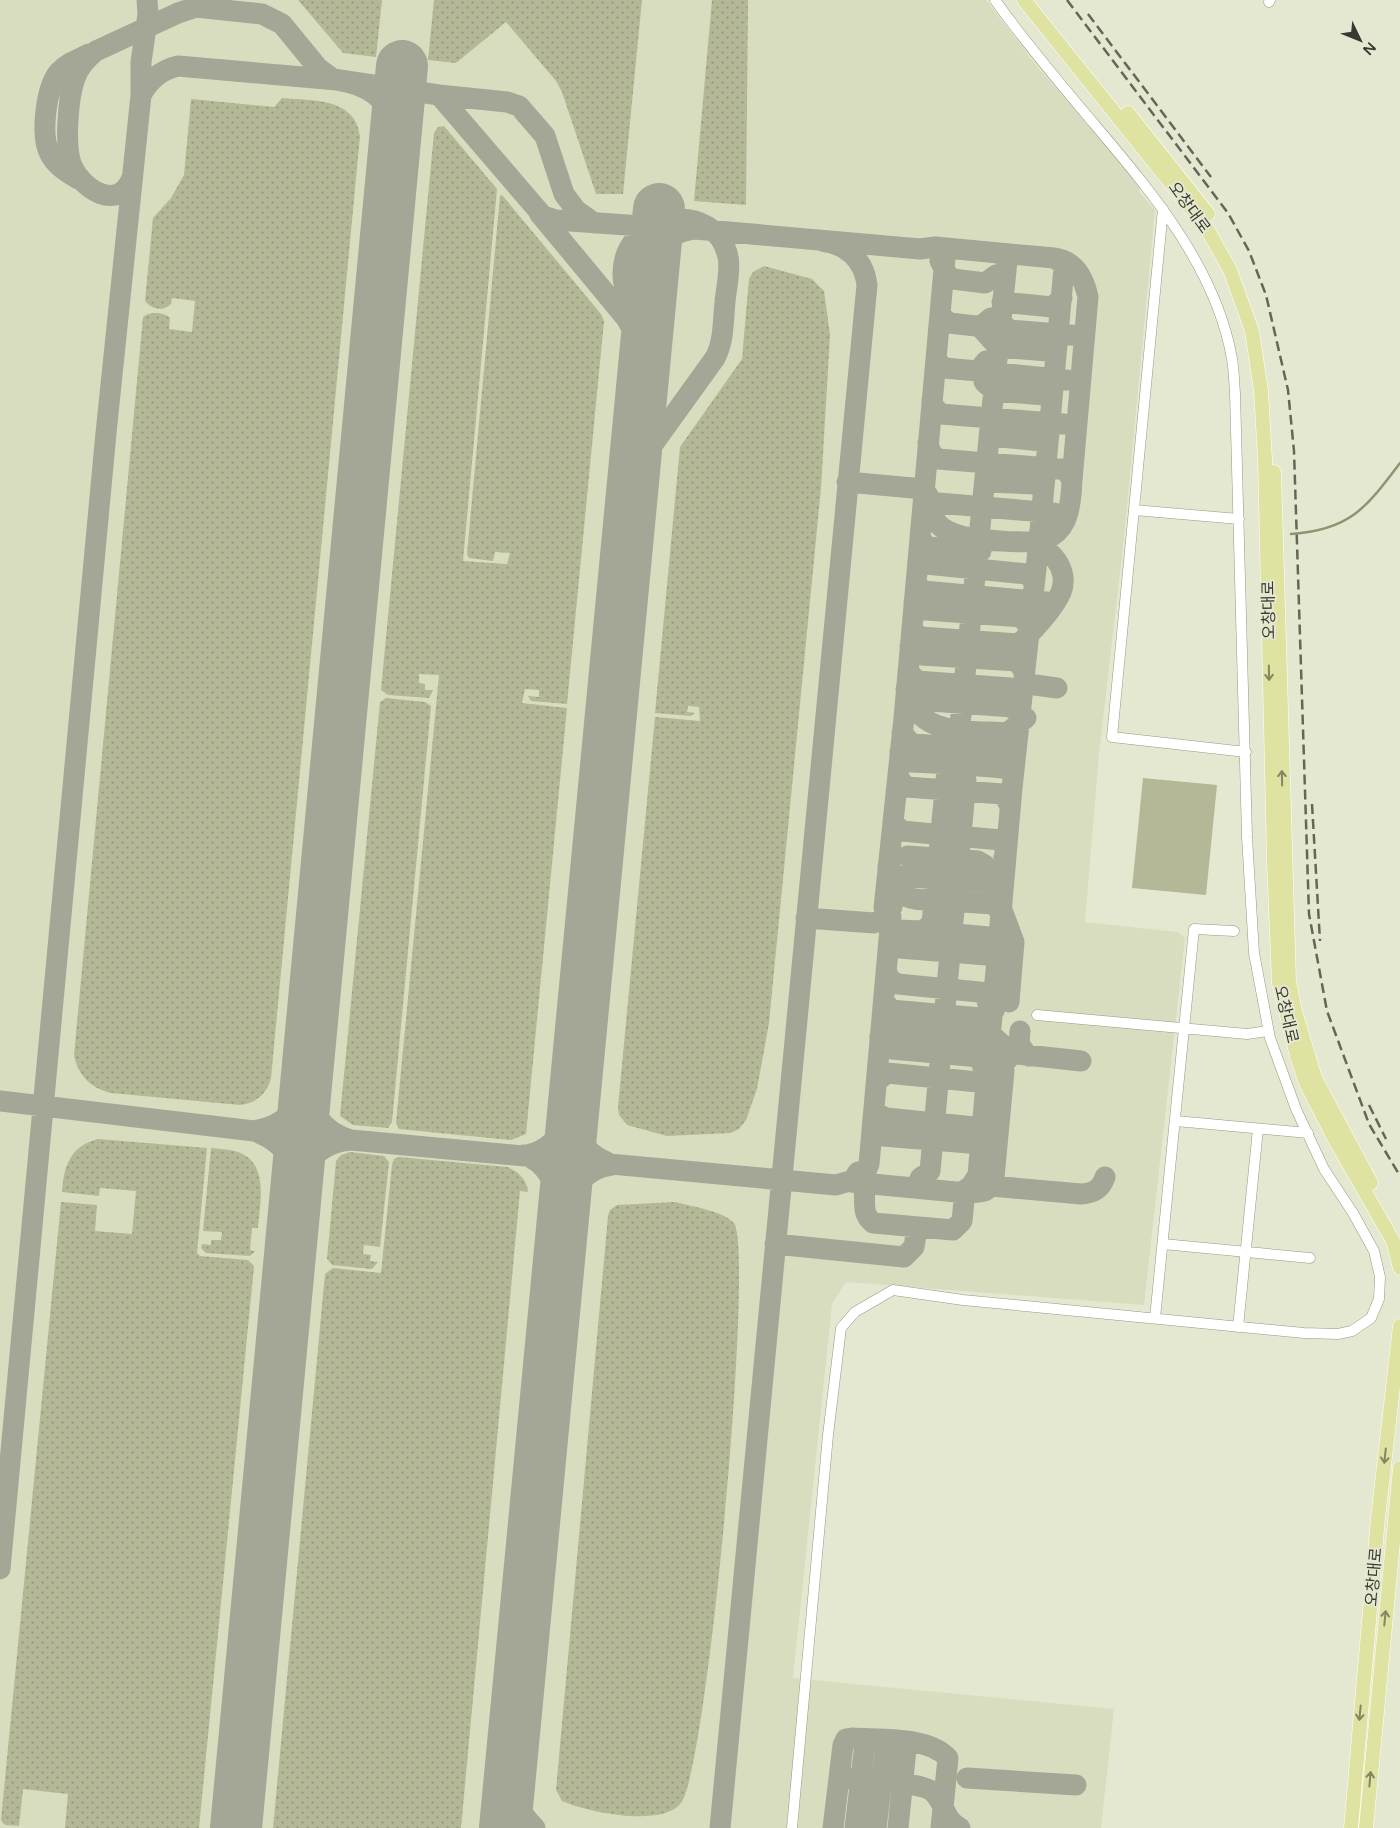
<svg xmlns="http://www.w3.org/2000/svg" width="1400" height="1828" font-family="'Varela Round','Noto Sans KR',sans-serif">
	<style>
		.built { fill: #d9ddbf }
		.grass { fill: url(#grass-dots) }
		.garden { fill: #b4b896 }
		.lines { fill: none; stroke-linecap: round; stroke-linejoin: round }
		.stream { stroke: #909472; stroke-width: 2.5 }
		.taxiway { stroke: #a4a795; stroke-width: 21 }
		.runway { stroke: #a4a795; stroke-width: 52 }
		.minor-casing { stroke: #959883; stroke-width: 11 }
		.major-casing { stroke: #fff; stroke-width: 15 }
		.minor { stroke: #fff; stroke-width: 10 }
		.major { stroke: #dfe3a1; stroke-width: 14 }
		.rail { stroke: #646659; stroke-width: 2.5; stroke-dasharray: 10 5; stroke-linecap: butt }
		.oneway { stroke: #838663 }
		.labels { text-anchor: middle; stroke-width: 4; stroke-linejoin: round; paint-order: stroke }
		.street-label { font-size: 16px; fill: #383930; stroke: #e5e8d1 }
	</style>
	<defs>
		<pattern id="grass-dots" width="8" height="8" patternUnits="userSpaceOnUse" patternTransform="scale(1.25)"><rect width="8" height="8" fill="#b4b896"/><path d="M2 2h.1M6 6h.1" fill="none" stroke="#93977b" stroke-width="1.8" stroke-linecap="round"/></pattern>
	</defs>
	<rect width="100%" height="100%" fill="#e5e8d1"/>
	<path class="built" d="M0,0h986l50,65 104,121 -1,6 16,18 -31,328 -25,216 -14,168 93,10 7,6 -41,367 -298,-23 -14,22 -39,374 321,31 -13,119h-1101z"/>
	<path class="grass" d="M298,0h84l-6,57 -33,-4z
		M434,0h208l-19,194h-27l-34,-102 -6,-11 -50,-59 -50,41 -28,-3z
		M712,0h36l-2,205 -52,-4z
		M282,98c30,3 73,-1 78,38l-89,942c-4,16 -15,25 -31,27l-129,-12c-20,-5 -33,-17 -37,-38l69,-738c7,-6 21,-5 27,1l-1,11 23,3 3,-31 -23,-3 -1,6c-8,8 -20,5 -26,-3l8,-83 18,-20 13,-23 7,-76 83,8z
		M444,126l53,63 -34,372 44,3 3,-11 -15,-1 -2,9 -24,-3 -2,-4 33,-358 2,-1 99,119 3,7 -37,383 -36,-3 -3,-5 11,1v-7l-14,-1 -3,14 45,5 -41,426 -15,6 -112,-11 -3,-6 43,-448 -20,-1v9l6,1v6h8l-4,8 -41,-3 -7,-5 53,-557 4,-6z
		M764,266l48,13 12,12 6,44 -9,153 -52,535 -12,66 -11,31 -7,9 -9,4 -63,3 -40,-11 -8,-10 -1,-8 37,-390 45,4 -1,-14 -11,-1 -1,6 8,1 -4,3 -36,-3 25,-266 62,-88 7,-80 4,-7z
		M386,698l39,4 6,4 -39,416 -4,6 -35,-3 -13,-9 40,-414z
		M98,1139l109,9 -10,105 3,3 48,4 6,6 -55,562h-134l3,-34 -45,-5 -4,37 -14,-1 -4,-5 60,-618 36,3 -2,26 37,3 4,-43 -36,-3 -1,8 -37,-4c2,-26 8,-46 36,-53z
		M211,1148c7,1 16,1 23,3 36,8 26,52 24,77h-6l-2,22 5,1 -5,5 -44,-3 -5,-5 1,-4 9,1v-5h10l1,-8 -19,-1z
		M350,1152l34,4 5,6 -9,85 -16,-2 -1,9 8,1 -1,6 8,1 -6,7 -40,-4 -5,-6 9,-98 5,-6z
		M399,1157l108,10c11,4 20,12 21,25l-8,-1 -59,637h-188l52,-554 8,-6 48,5 11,-108 2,-6z
		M675,1202c14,4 54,10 60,23 18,43 -28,546 -54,578 -19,25 -94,9 -119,-2l-6,-11 52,-574 2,-6 7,-5z"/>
	<path class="garden" d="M1143,778l74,7 -11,110 -74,-7z"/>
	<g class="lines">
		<path class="stream" d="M1291,534c59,-4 75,-26 109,-71"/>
		<path class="taxiway" d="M439,95l104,121 13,4 99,7
			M141,97v-35l7,-48 -1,-14
			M132,178c-14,34 -49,12 -60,-12 -8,-19 -4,-69 3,-88 4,-11 12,-20 21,-27l82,-38 18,-6 66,7 20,10 36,44 15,11 106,16 68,7 12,4 26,30 19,58 12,16 18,13
			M78,179c-11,-7 -22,-13 -28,-25 -10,-18 -4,-67 9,-82 8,-9 20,-13 30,-18
			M539,213l87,105 13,23 5,17
			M1054,258c21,3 30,20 34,39l-16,183
			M940,261l7,13 6,5 32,4 11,-8
			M653,264c6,-21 21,-33 42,-35l225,20 15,-2 64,6 8,8 -51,503 -46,-2 -4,-2 -6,-8
			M1002,302l50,5 10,-9
			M940,315l9,8 45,5
			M1001,316v6l8,8 63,5
			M991,318l-11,9 18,20 50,4 10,-9
			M936,360l8,8 34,3 8,-10
			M978,371l89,9
			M984,382l10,9 51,4 8,-10
			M932,400l1,6 8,8 123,10
			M990,436l51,5 6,6v5
			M633,472l82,-114c9,-16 8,-37 10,-56 1,-13 6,-32 3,-45 -12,-59 -104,-45 -105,16 -1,25 22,38 23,62
			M847,482l66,6
			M986,482l50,2 6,6 1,5
			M928,495c1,11 3,20 10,29 5,5 13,9 20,11 14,5 75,10 88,4 19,-8 23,-25 25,-44 1,-12 3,-19 -9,-26l-124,-10 -7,-6 -3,-10
			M938,503l116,10
			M920,538l7,9 54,4
			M926,564l101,10 7,8
			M916,584l7,7 124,11
			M914,602l12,8 95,7 8,9
			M912,630l9,7 97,7c13,-10 37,-37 43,-52 9,-22 -11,-46 -32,-50
			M910,646l5,6 7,3 95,6 7,10
			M908,671l9,10 93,7
			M1035,685l22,3
			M912,686c-3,52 60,44 95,47l19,-15
			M906,689l11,11 95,7 8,9
			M902,733l10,11 95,6 8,8 -12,10 -47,-4 -7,-9
			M898,777l8,10 97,7 7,12
			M893,821l8,10 100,9 5,11 -2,6
			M907,856l71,5 7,4 29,77 -5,60
			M888,866l8,10 99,7 6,8
			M894,887c10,16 37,13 53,13l8,-8 7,10 32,2 7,9
			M806,918l68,5 9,-4 9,-12
			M923,931l66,6 10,9 -12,9 -88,-7 -10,-10 8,-8 26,1 9,-8 17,-173
			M886,972l5,8 7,4 101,10 9,-6
			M884,1001l7,9 90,8 13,-7 -7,-9
			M1020,1031l-1,13 9,12
			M999,1052l82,9
			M307,1078c0,30 13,53 44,62l485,45 17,-5 5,-8
			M877,1081l10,-8 91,9 11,-9 -7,-8
			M0,1101l254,30c22,8 40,24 43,49
			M874,1108l4,6 8,4 88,9 8,9 -6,5
			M573,1114c1,22 13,40 34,48
			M254,1131c25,-4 50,-21 52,-49
			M883,1136l86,7
			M524,1155c26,7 35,38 39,62
			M527,1155c24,-5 33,-21 46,-41
			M920,1178l10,-7 36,-391
			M297,1180c12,-23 27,-38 54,-40
			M851,1182l13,-6 5,-12 22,-247 -7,-9 20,-190 41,-460 -2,-5 -8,-6
			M851,1182l116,11c15,-1 24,0 27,-16l10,-106 -1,-7 10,-10 -18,-16 -43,-4 -6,2 -5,6 -7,-10 -42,-4 -7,2 -5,7 7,10 5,2 98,9 12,-4
			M857,1182l7,7c2,14 -3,24 9,34l80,7 9,-9 3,-31 6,-4 7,-11 34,-387 27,-247 25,-273 -2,-5 -8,-5 -55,-5
			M980,1185l101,9c13,-1 20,-5 24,-17
			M563,1217c4,-25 22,-49 49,-52
			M775,1244l129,13 10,-10 3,-19
			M0,1569l106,-1136 35,-338c9,-16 20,-25 37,-29l159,14c29,4 52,19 60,48
			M840,1770l6,8c17,2 76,4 87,14 12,11 11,28 27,36
			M510,1776c3,22 9,36 25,52
			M967,1778l109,7
			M720,1828l147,-1543c-3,-25 -20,-41 -45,-44
			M833,1828l10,-83 3,-6 6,-1c29,2 76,-2 96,20l-7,70
			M855,1828l10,-84 5,-5
			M876,1828l10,-81 7,-6
			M898,1828l8,-79 6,-7"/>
		<path class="runway" d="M236,1828l166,-1762
			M505,1828l154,-1619"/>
		<defs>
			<path id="minor" d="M1269,2l1,-2
				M1163,209l-51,528 134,15
				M1134,510l105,9
				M1037,1015l210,19 21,-3
				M1176,1121l132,12
				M1163,1244l147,14
				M1155,1318l39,-389 40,2
				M1238,1327l20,-198
				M792,1828l36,-393 13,-107 14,-16 38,-22 70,10 341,33 34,1 14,-3 19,-13 8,-19 1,-22 -6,-26 -21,-38 -29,-44 -28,-60 -26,-71 -16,-85 -7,-116 -12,-444c-1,-11 -1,-23 -3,-34 -16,-93 -83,-170 -142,-240 -33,-39 -65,-77 -95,-119"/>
			<path id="major" d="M1024,0l182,227 24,43 22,61 9,60 4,68 9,403 5,121 18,73 9,27 28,55 59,103 7,27
				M1128,113l80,101
				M1274,472l15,510 6,29 20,67 56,105
				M1351,1828l27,-310 22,-192
				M1366,1828l34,-360"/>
		</defs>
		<use href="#minor" class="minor-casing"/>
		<use href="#major" class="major-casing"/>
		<use href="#minor" class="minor"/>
		<use href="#major" class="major"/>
		<path class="rail" d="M1067,0l161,213 21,38 17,44 22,95 6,61 15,463 18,97 42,113 31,52
			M1088,14l123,163
			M1312,804l8,137
			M1369,1105l17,34"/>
	</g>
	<defs><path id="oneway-shaft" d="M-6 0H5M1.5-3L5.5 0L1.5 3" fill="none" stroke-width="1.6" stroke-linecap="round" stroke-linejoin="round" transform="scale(1.25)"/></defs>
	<g class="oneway">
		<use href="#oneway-shaft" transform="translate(1269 673) rotate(89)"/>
		<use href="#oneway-shaft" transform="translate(1282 778) rotate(-91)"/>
		<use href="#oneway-shaft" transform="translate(1385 1456) rotate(96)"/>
		<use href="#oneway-shaft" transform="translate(1385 1618) rotate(-84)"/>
		<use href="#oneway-shaft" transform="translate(1360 1713) rotate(95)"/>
		<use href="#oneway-shaft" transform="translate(1370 1779) rotate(-85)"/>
	</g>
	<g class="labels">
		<g class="street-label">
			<text transform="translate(1190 207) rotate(54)" y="6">오창대로</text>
			<text transform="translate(1268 610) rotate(-91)" y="6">오창대로</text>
			<text transform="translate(1287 1014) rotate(77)" y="6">오창대로</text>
			<text transform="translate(1373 1577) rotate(-85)" y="6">오창대로</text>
		</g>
	</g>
	<g transform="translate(1360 40) rotate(133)" stroke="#e5e8d1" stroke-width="4" paint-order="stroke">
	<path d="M0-4L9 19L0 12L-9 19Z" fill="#383930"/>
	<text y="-8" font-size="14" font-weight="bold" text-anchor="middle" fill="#383930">N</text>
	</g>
</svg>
